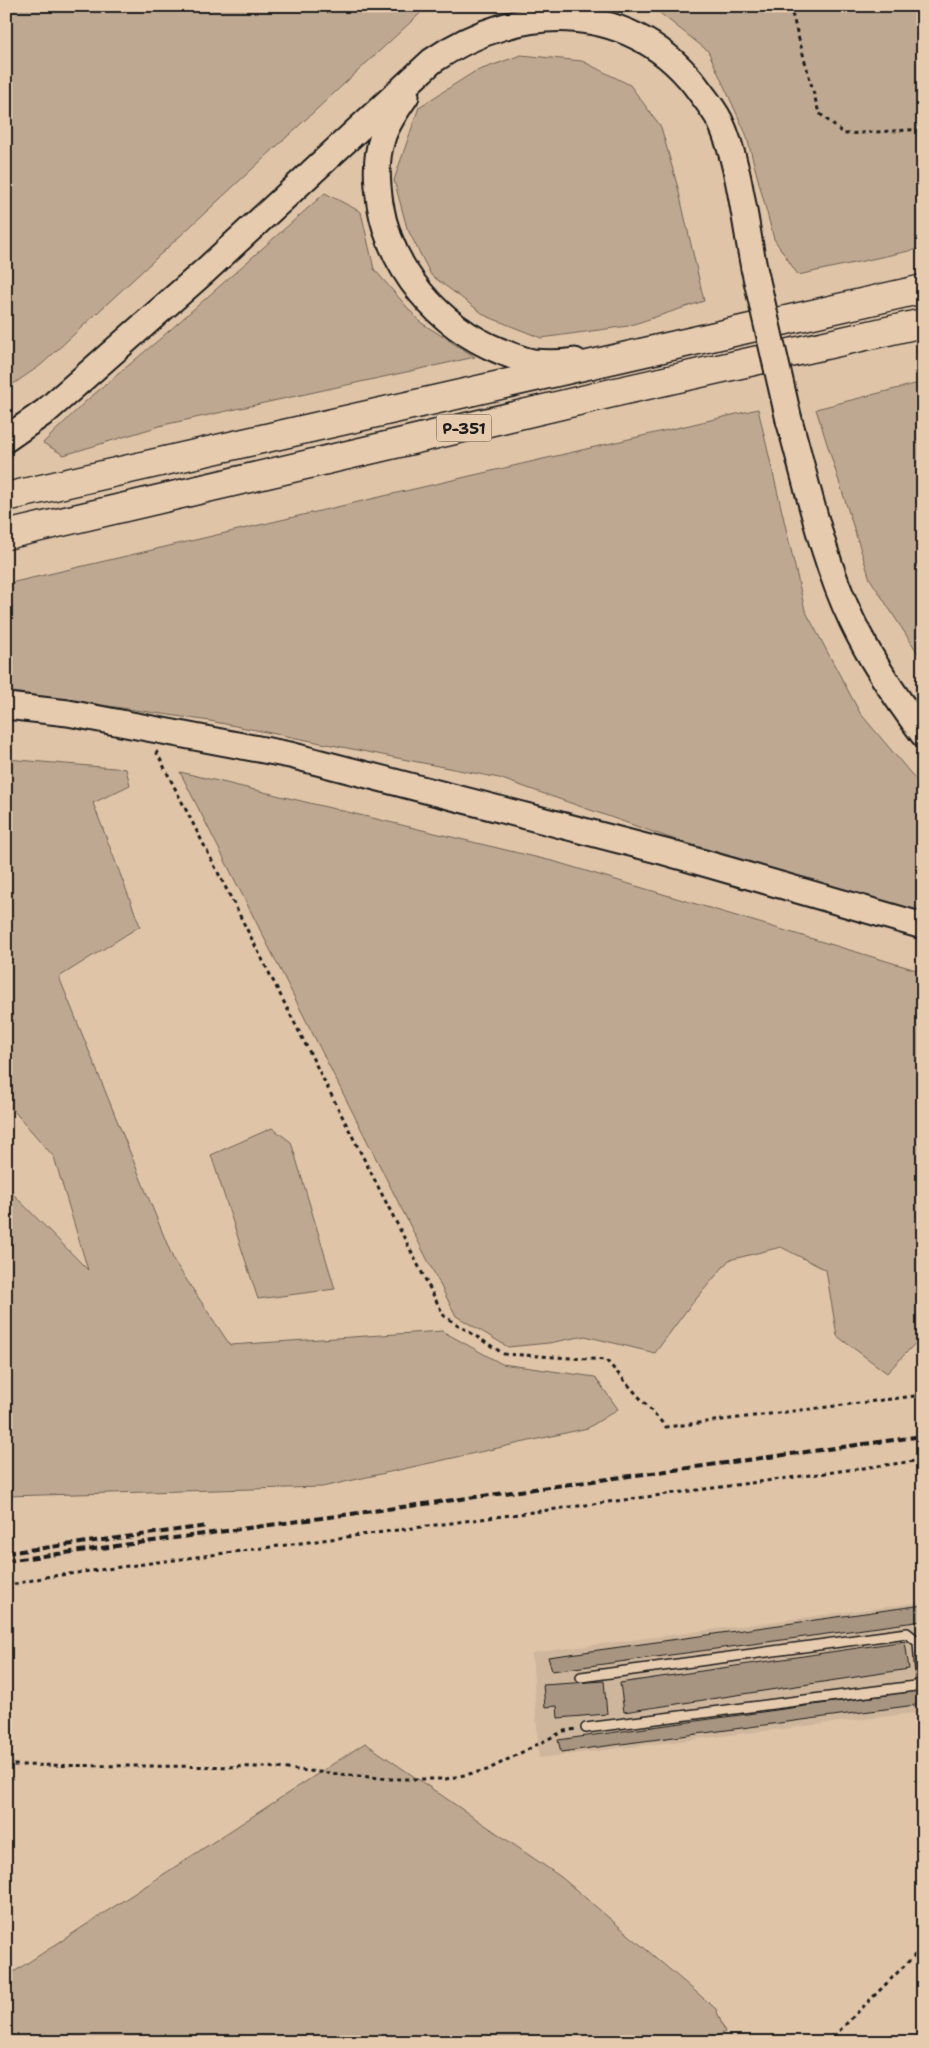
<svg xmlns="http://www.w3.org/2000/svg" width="929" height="2048" font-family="'Shantell Sans',sans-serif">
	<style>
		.built { fill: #ceb69c }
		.green { fill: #bfa891; stroke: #6e6256 }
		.building { fill: #a89581; stroke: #1c1c1c }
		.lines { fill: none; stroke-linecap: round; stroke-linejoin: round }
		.lane-casing { stroke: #1c1c1c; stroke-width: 12 }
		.secondary-casing { stroke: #1c1c1c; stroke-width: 29 }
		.primary-casing { stroke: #1c1c1c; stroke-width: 31 }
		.path { stroke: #1c1c1c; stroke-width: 3; stroke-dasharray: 4 4; stroke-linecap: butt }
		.lane { stroke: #e7cbae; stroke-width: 9 }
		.secondary { stroke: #e7cbae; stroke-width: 25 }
		.primary { stroke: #e7cbae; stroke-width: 28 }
		.rail { stroke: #1c1c1c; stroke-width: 4; stroke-dasharray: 8 4; stroke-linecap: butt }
		.secondary-bridge-casing { stroke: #1c1c1c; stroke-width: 29; stroke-linecap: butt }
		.secondary-bridge { stroke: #e7cbae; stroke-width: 25 }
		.labels { text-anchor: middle; stroke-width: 5; stroke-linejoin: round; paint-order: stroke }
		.shield { fill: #e7cbae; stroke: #595048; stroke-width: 1 }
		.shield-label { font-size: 16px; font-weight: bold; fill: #1c1c1c }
	</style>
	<rect width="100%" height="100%" fill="#dfc4a8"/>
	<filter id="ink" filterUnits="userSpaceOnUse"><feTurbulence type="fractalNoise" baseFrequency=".02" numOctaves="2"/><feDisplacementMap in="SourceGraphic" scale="10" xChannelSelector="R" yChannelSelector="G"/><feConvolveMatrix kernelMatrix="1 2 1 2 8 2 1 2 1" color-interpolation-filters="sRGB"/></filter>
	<g filter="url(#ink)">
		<path class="built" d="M923,1602v110l-384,46 -7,-105z"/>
		<path class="green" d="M6,6h422l-387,359 -35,24z
			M651,6h272v242l-125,27 -24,-36 -28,-105 -38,-83z
			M521,55l61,6 48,24 31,42 17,61 26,113 -76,25 -87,12 -55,-22 -55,-41 -24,-47 -13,-48 25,-73 55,-35z
			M325,193l36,19 13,57 46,53 55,35 -312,68 -99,30 -21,-12 43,-42 75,-63z
			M923,382v279l-53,-82 -54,-170z
			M758,409l47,201 55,103 63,75v124l-250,-73 -174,-61 -289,-57 -204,-30v-107z
			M6,759l120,10 4,16 -37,18 47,123 -81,51 115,284 56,84 212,-14 60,33 93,13 23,32 -30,19 -266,59 -316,9v-309l82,83 -34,-113 -48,-55z
			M180,772l376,90 367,110v363l-36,38 -50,-37 -11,-66 -45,-23 -52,13 -43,51 -31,42 -70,-17 -36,7 -41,4 -52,-31z
			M272,1128l19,14 44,147 -77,10 -47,-144z
			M365,1743l196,134 155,132 9,23 -20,10h-699v-65z"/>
		<path class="building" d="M923,1605v16l-371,50 -4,-14z
			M905,1641l4,28 -285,43 -4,-29z
			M604,1681l3,33 -49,4 -1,-12 -12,1 -2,-22z
			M922,1690l1,14 -362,48 -3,-12z"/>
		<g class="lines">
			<defs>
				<path id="lane" d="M581,1677l326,-44 11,9 3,42
					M586,1728l337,-43"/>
				<path id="secondary" d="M406,96c-9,13 -20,28 -24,43 -7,21 -5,43 -2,65 11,66 58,122 120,147 10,4 22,9 33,11 13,1 28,1 42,-1
					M789,420c19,67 33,138 63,201 19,40 44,77 71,113
					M6,439l40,-28 160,-141 226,-209c88,-61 203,-61 269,32 7,9 14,18 19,28 19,40 25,102 34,147
					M6,706l62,7 222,42 375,97 258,74"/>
				<path id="primary" d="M6,497l917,-208
					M6,535l619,-145 298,-67"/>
			</defs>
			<use href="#lane" class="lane-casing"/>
			<use href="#secondary" class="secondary-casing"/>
			<use href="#primary" class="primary-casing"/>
			<path class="path" d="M790,6l29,107 25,21 79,-5
				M156,751l288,565 60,38 102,6 60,67 257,-32
				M6,1586l40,-9 877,-117
				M6,1767l7,-2 254,2 124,12h55l41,-9 77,-39 12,-2
				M828,2042l95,-95"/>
			<use href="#lane" class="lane"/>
			<use href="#secondary" class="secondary"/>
			<use href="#primary" class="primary"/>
			<path class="rail" d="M6,1553l201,-27
				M6,1561l917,-125"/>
			<defs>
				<path id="secondary-bridge" d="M754,268l35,152"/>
			</defs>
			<use href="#secondary-bridge" class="secondary-bridge-casing"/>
			<use href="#secondary-bridge" class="secondary-bridge"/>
		</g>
	</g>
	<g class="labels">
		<rect class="shield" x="436.5" y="414.5" width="55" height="27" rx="4"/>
		<g class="shield-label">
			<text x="464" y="434">Р-351</text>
		</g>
	</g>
	<rect width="929" height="2048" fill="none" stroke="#e7cbae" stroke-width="25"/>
	<rect x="12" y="12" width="904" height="2023" fill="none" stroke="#1c1c1c" stroke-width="2" filter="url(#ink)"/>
</svg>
